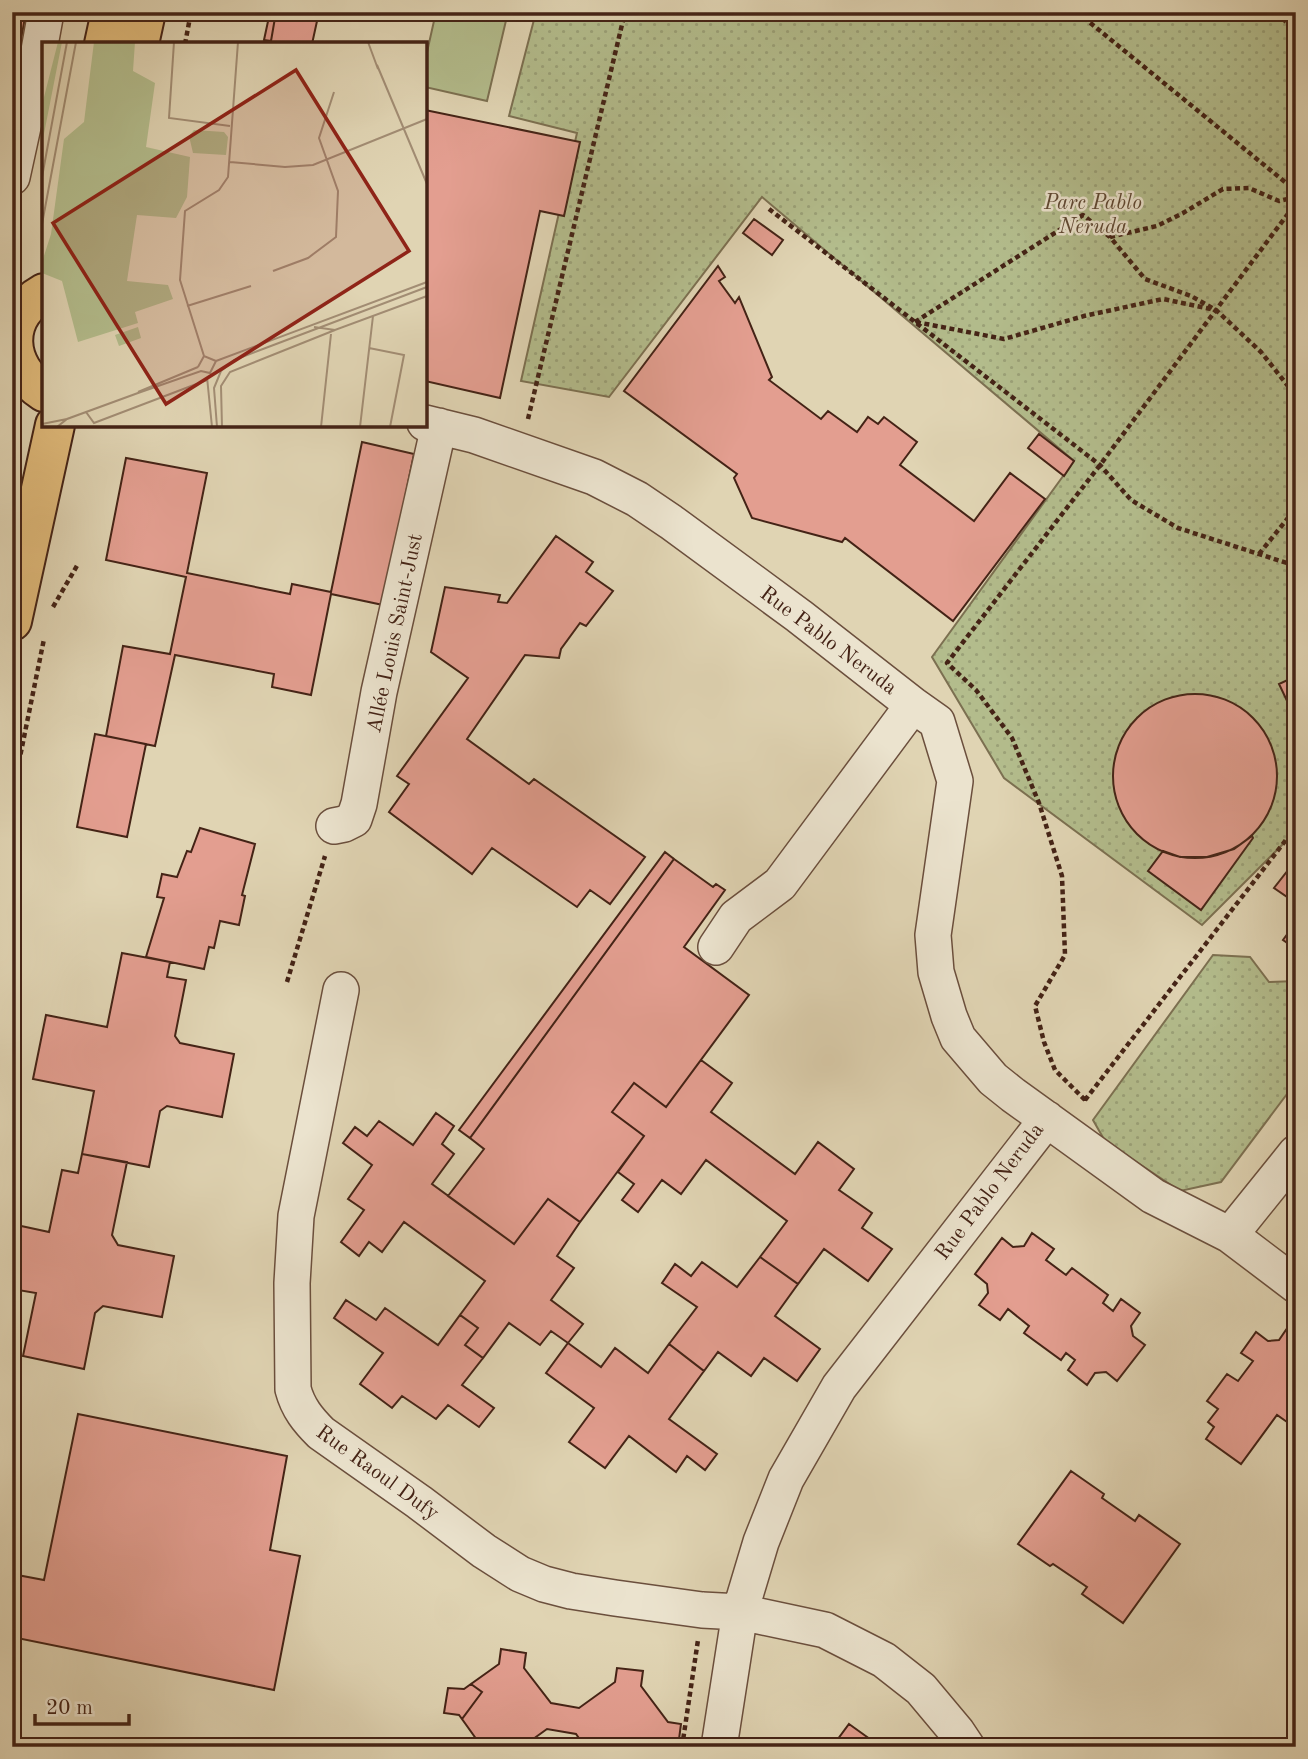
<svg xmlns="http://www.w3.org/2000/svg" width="1308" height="1759" font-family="'Old Standard TT',serif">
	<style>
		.grass { fill: #b3bc8c; stroke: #7c7051; stroke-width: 2 }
		.park { fill: url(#park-dots); stroke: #7c7051; stroke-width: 2 }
		.building { fill: #e39e90; stroke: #442316; stroke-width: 2 }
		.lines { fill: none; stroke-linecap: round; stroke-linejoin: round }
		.minor-casing { stroke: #6b4f3d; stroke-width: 38 }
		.major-casing { stroke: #442316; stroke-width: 42 }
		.path { stroke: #442316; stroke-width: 4.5; stroke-dasharray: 5 3.5; stroke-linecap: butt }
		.minor { stroke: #ebe3ce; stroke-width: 35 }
		.major { stroke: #e0ba7a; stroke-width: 38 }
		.labels { text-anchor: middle; stroke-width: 5; stroke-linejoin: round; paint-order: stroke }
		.park-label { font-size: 21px; font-style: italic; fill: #604934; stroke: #ebe3ce }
		.street-label { font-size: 21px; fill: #442316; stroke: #ebe3ce }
		.inset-road { fill: none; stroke: #a28d74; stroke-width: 2 }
		.view { fill: #8f2418; fill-opacity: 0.15; stroke: #8f2418; stroke-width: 3.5 }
		.inset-edge { fill: none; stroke: #442316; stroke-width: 3.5 }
	</style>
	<defs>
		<pattern id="park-dots" width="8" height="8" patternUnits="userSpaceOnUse" patternTransform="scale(1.75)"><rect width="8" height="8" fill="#b3bc8c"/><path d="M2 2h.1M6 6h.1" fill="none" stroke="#9ba178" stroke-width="1.8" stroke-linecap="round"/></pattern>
	</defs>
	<rect width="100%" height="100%" fill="#e0d4b3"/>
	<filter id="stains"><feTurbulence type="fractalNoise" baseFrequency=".00286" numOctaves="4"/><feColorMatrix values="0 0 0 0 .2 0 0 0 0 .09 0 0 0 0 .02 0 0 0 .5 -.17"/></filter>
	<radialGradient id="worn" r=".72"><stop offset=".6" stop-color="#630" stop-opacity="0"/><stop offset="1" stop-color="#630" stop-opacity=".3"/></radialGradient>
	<path class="grass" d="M436,12h72l-21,89 -62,-14v-26z"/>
	<path class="park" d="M536,12h760v819l-94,94 -198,-147 -72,-121 142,-196 -312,-264 -153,200 -88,-16 56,-248 -68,-17z
		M1213,955l37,2 19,25 27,-1v101l-75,100 -41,9 -75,-50 -12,-21z"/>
	<path class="building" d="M12,12h14l-8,44 -6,-1z
		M270,12h6l-5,29 -7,-1z
		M276,12h43l-7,32h-49l1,-4 7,1z
		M425,110l155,32 -16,74 -24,-5 -40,187 -75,-17z
		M754,219l29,21 -11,15 -29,-22z
		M718,266l7,11 -6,4 16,22 4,-6 33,80 -3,3 52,39 7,-8 29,21 11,-15 10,7 6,-7 33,25 -17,23 74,56 36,-48 35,26 -92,122 -108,-83 -3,4 -90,-24 -18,-40 3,-4 -113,-83z
		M1039,434l35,27 -10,15 -36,-28z
		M362,442l52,12 -31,151 -52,-11 -20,101 -39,-8 2,-13 -99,-19 -20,91 -49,-10 17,-90 47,8 16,-77 -80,-17 20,-102 81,15 -20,100 103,21 2,-10 39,8z
		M556,536l37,26 -7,10 27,19 -27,35 -6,-3 -19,26 -2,9 -34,-3 -58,84 62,45 5,-5 111,78 -35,47 -20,-14 -13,17 -85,-59 -20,26 -83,-62 20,-28 -12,-8 71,-98 -37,-26 14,-65 55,8 -2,7 9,1z
		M1296,676v25l-7,4 -10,-21z
		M1113 776a82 82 0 1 1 164 0a82 82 0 1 1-164 0Z
		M95,734l51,10 -19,93 -50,-10z
		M200,828l55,16 -13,51 3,1 -6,29 -19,-4 -6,27 -5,-1 -5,22 -58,-12 18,-59 -7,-1 5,-23 15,3 10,-26 4,1z
		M1252,836l1,2 -52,72 -53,-39 15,-20 17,6h27l27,-8z
		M665,852l9,7 -204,279 -11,-8z
		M674,859l39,28 3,-3 9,6 -41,57 65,48 -83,112 -32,-24 -22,29 32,24 -64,86 -32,-23 -34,45 -66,-48 36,-47 -14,-11z
		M1296,860v43l-22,-15z
		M1296,922v27l-13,-9z
		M122,953l48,9 -3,15 19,3 -11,56 5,7 54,11 -12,63 -55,-11 -7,5 -11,56 -67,-13 12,-63 -61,-12 13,-64 61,12z
		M701,1060l31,23 -21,29 84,62 23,-32 36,27 -15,21 33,23 -10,15 30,21 -24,32 -44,-32 -26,35 -38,-27 27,-36 -81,-61 -25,34 -19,-14 -24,32 -16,-12 12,-16 -16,-12 26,-36 -32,-24 22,-29 32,24z
		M436,1113l18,13 -12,18 12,10 -22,30 82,60 34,-45 32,23 -23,34 17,12 -23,32 32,24 -15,19 -17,-12 -11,14 -31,-22 -26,35 -18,-13 13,-17 -18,-13 25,-34 -81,-59 -22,30 -13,-10 -10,14 -18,-14 23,-32 -16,-11 24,-34 -29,-22 12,-16 12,9 12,-15 34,24z
		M82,1154l45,8 -15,73 6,10 56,11 -12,61 -59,-11 -8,7 -11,56 -61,-13 13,-63 -24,-4v-65l37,8 13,-62 16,3z
		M1032,1233l22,16 -8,11 20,15 6,-7 36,27 -5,8 10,8 8,-12 19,14 -9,13 2,10 12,9 -28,36 -11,-9 -11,1 -8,12 -19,-15 7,-10 -9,-7 -5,7 -37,-27 5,-7 -21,-17 -8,11 -21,-15 9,-12 -1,-9 -12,-10 27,-36 11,9 11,-1z
		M760,1257l38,27 -23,32 45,33 -23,32 -33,-23 -13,18 -33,-24 -14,19 -35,-27 28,-37 -35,-24 13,-19 16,12 11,-14 35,25z
		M346,1300l30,20 9,-12 53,37 22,-30 18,13 -13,17 18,13 -21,27 32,23 -15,19 -31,-22 -12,14 -34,-23 -10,12 -32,-24 23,-31 -49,-35z
		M1288,1327l8,6v77l-9,12 -10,-7 -36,49 -35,-25 8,-12 -6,-5 10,-13 -11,-8 20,-27 11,7 15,-20 -12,-8 15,-21 12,9 11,-1z
		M568,1343l33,24 14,-19 33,25 21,-29 35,27 -35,48 48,35 -12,16 -18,-14 -11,16 -47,-36 -24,32 -36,-26 25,-34 -48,-35z
		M78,1414l209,42 -17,94 30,6 -26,134 -262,-53v-63l32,6z
		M1071,1471l33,23 -2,4 33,23 4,-6 41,29 -57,79 -41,-29 5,-7 -34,-23 -3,2 -32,-22z
		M501,1649l25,4 -2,15 27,35 28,5 36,-26 2,-14 26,3 -2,15 27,36 13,2 -3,23h-93l-9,-13 -29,-5 -25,18h-40l-20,-28 20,-27 -11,-8 28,-20z
		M471,1684l11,8 -20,27 -3,-4 -15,-2 4,-25 16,1z
		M849,1724l32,23h-49z"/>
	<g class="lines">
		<defs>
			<path id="minor" d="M12,177l24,-110 10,-55
				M425,423l49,12 120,42 43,22 34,23 128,94 114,89 24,17 18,59 -22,154 3,37 13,44 9,22 35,41 20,16 140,101 77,39 66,50
				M334,826l10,-2 10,-5 5,-15 20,-112 60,-266
				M716,947l20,-30 44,-33 133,-179
				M341,990l-45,226 -4,67 1,106c5,19 15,31 28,44l98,69 65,49 36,23 24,10 27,7 44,7 87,12 38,2 85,18 59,30 37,29 36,43 10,15
				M1230,1235l66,-82
				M719,1747l21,-135 21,-70 25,-63 53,-92 208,-268"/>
			<path id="major" d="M104,44l7,-32
				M139,44l7,-32
				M44,293c-43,24 -39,74 0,99
				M12,621l43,-196"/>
		</defs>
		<use href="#minor" class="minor-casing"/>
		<use href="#major" class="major-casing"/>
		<path class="path" d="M1077,12l219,179
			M1277,12l19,21
			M185,44l6,-32
			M769,209l331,256 31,35 47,28 118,38
			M1110,237l47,-11 26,-13 40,-24 26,-1 30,13 17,-4
			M915,322l168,-107 27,22 35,42 46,17 25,14 45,42 31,39 4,2
			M916,322l88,17 80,-23 79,-17 48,10
			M528,419l97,-407
			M1259,554l37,-46
			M53,607l25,-43
			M12,796l32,-157
			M287,982l38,-126
			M1085,1100l-30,-30 -11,-28 -9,-36 30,-51 -3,-79 -23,-73 -27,-65 -36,-48 -29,-27 153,-198 196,-262
			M1085,1100l211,-273
			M346,1746l1,1
			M682,1747l16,-107"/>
		<use href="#minor" class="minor"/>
		<use href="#major" class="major"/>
	</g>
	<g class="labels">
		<g class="park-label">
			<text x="1093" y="209">Parc Pablo<tspan x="1093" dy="24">Neruda</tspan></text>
		</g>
		<g class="street-label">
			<text transform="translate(394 633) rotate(-78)" y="7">Allée Louis Saint-Just</text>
			<text transform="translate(829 640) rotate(37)" y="7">Rue Pablo Neruda</text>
			<text transform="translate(989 1191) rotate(-53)" y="7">Rue Pablo Neruda</text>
			<text transform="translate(378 1472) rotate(36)" y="7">Rue Raoul Dufy</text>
		</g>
	</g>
	<g transform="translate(42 42)">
		<rect width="385" height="385" fill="#e0d4b3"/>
		<path d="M16,0h4l-20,102v-39zM96,285l3,11 -22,8 -4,-11z" fill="#b3bc8c"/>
		<path d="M52,0h41l-2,29 22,12 -9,64 44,10 -3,40 -11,21 -39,-3 -10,66 41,4 5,14 -38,13 3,11 -60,19 -16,-61 -20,-8v-11l9,-28 13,-95 20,-17zM152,88l30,2 4,5 -2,18 -33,-2 -4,-17z" fill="#b3bc8c"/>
		<path class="inset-road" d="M132,0l-5,76 61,8M326,0l10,27M335,23l50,119M188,120l55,5 28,-2 114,-46M0,135l25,-135M0,182l34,-182M231,229l35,-13 28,-21 2,-46 -19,-53 15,-46M145,264l64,-20M272,285l21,3 92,-34M327,306l35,7 -14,72M162,314l-24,-76 5,-69 34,-21 9,-13 10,-135M174,319l211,-79M156,325l6,-11 12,5M165,335l5,50M96,350l60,-25M44,370l8,11 113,-43M0,382l25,-5M15,385l10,-8 71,-26 63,-22 9,2 6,-12M175,385l-3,-39 7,-17 13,-11 193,-73M180,385l-1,-41 9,-14 105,-42M279,385l10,-93M318,385l13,-111"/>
		<path class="view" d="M254,28l113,181 -243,153 -113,-181z"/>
		<rect width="385" height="385" class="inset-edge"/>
	</g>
	<rect width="1308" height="1759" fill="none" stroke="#e0d4b3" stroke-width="42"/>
	<rect x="14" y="14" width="1280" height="1731" fill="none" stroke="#442316" stroke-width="3.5"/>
	<rect x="21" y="21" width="1266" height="1717" fill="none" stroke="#442316" stroke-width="2"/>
	<path d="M35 1714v10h94v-10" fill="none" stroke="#442316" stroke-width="3.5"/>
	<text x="46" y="1714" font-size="21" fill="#442316" stroke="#ebe3ce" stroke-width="5" paint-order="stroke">20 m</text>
	<rect width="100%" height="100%" filter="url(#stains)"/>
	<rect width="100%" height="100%" fill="url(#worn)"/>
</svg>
